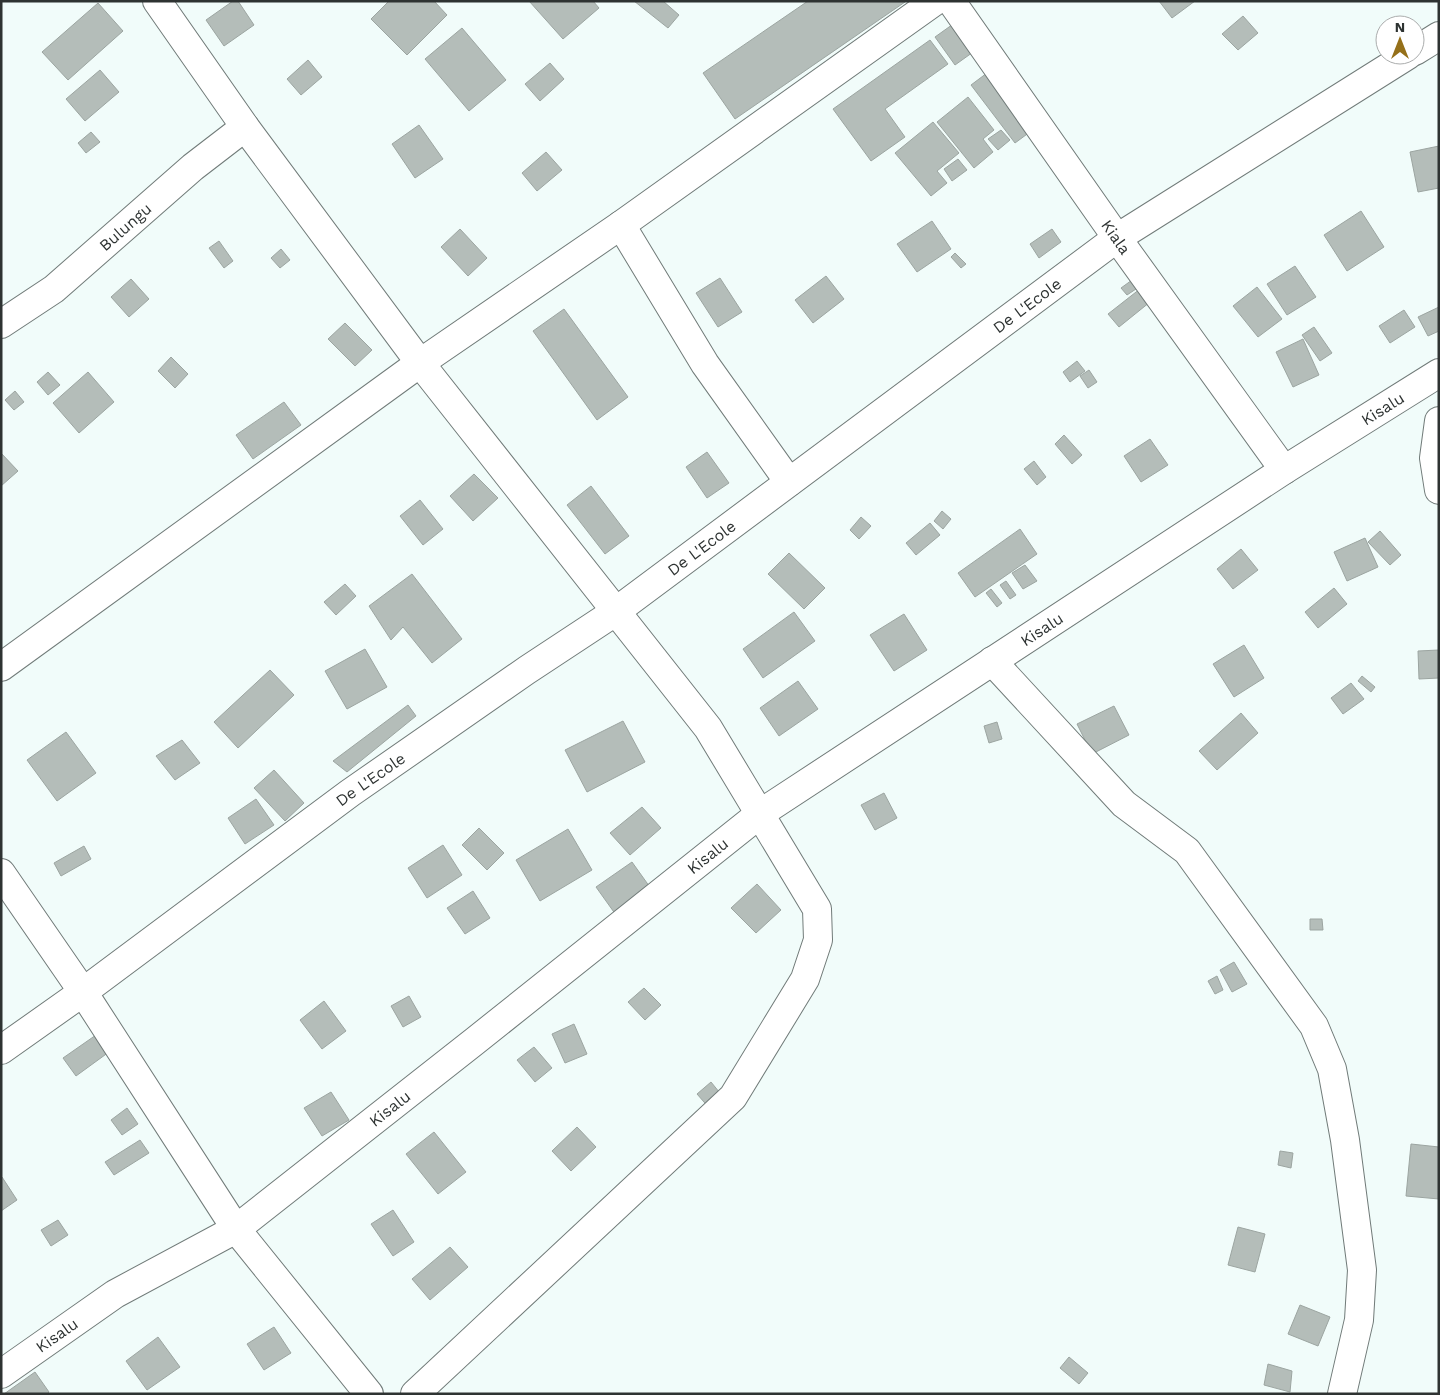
<svg xmlns="http://www.w3.org/2000/svg" width="1440" height="1395" font-family="'Work Sans',sans-serif">
	<style>
		.building { fill: #b4bdb9; stroke: #9ca5a1 }
		.lines { fill: none; stroke-linecap: round; stroke-linejoin: round }
		.street-casing { stroke: #717b79; stroke-width: 30 }
		.street { stroke: #fff; stroke-width: 28 }
		.labels { text-anchor: middle; stroke-width: 5; stroke-linejoin: round; paint-order: stroke }
		.street-label { font-size: 16px; fill: #2e3332; stroke: #fff }
	</style>
	<rect width="100%" height="100%" fill="#f1fcfa"/>
	<path class="building" d="M233,1h5l16,24 -30,21 -18,-26z
		M389,1h45l13,14 -40,40 -36,-36z
		M529,1h64l6,7 -36,31z
		M634,1h29l16,14 -11,13z
		M808,1l97,1 -170,117 -32,-46z
		M1159,1h36l-23,17z
		M98,3l25,28 -55,49 -26,-28z
		M1243,16l15,17 -20,17 -16,-16z
		M956,22l20,28 -21,15 -20,-28z
		M462,28l44,52 -37,31 -44,-52z
		M930,40l18,24 -63,45 20,28 -34,24 -38,-52z
		M308,60l14,17 -21,18 -14,-16z
		M550,63l14,16 -24,22 -15,-17z
		M100,70l19,22 -34,29 -19,-22z
		M991,70l43,59 -19,14 -44,-58z
		M968,97l26,33 -11,9 10,13 -19,16 -37,-46z
		M933,122l26,31 -22,18 10,12 -16,13 -36,-43z
		M419,125l24,34 -28,19 -23,-34z
		M1001,130l9,10 -12,10 -10,-11z
		M91,132l9,10 -14,11 -8,-10z
		M1439,146v42l-21,4 -8,-40z
		M546,152l16,18 -25,21 -15,-18z
		M958,159l9,11 -15,11 -8,-12z
		M1361,211l23,36 -37,24 -23,-36z
		M932,221l19,28 -34,23 -20,-28z
		M460,229l27,29 -19,18 -27,-29z
		M1052,229l9,13 -22,16 -9,-14z
		M219,241l14,20 -9,7 -15,-20z
		M281,249l9,11 -10,8 -9,-10z
		M955,253l11,11 -5,4 -10,-11z
		M1295,266l21,31 -29,18 -20,-31z
		M1139,275l6,8 -18,12 -6,-7z
		M826,276l18,23 -31,24 -18,-23z
		M720,278l22,34 -24,15 -22,-34z
		M131,279l18,20 -20,18 -18,-20z
		M1145,285l10,13 -36,29 -11,-13z
		M1257,287l25,32 -24,18 -25,-31z
		M1439,307v24l-11,5 -10,-19z
		M564,309l64,88 -31,23 -64,-89z
		M1404,310l11,17 -25,16 -11,-17z
		M345,323l27,27 -17,16 -27,-27z
		M1314,327l18,26 -12,8 -18,-26z
		M1303,339l16,36 -26,12 -17,-35z
		M171,357l17,17 -13,14 -17,-17z
		M1077,361l8,10 -15,11 -7,-10z
		M1089,370l8,12 -9,6 -8,-12z
		M48,372l12,13 -12,10 -11,-13z
		M88,372l26,30 -35,31 -26,-30z
		M15,391l9,11 -10,8 -9,-10z
		M284,402l17,23 -48,34 -17,-24z
		M1064,435l18,20 -10,9 -17,-20z
		M1150,439l18,26 -27,17 -17,-26z
		M707,452l22,31 -22,15 -21,-31z
		M1,453l17,18 -17,15z
		M1034,461l12,16 -9,8 -13,-16z
		M474,474l24,24 -25,23 -23,-25z
		M591,486l38,50 -24,18 -38,-49z
		M420,500l23,29 -20,16 -23,-29z
		M942,511l9,8 -8,10 -9,-8z
		M861,517l10,9 -12,13 -9,-9z
		M930,523l10,12 -24,20 -10,-12z
		M1020,529l17,25 -62,43 -17,-24z
		M1380,531l21,24 -11,10 -22,-23z
		M1365,538l13,29 -31,14 -13,-29z
		M1241,549l17,21 -25,19 -16,-20z
		M789,553l36,35 -21,21 -36,-35z
		M1025,565l12,16 -14,8 -11,-16z
		M412,574l50,65 -30,24 -29,-36 -12,13 -22,-34z
		M1006,581l10,14 -6,4 -10,-14z
		M345,584l11,12 -20,19 -12,-13z
		M1334,588l13,16 -29,24 -13,-16z
		M991,589l11,14 -5,4 -11,-14z
		M794,612l21,29 -52,37 -20,-29z
		M904,614l23,36 -33,21 -24,-36z
		M1244,645l20,33 -30,19 -21,-33z
		M365,649l22,38 -40,22 -22,-38z
		M1439,650v28l-20,1 -1,-28z
		M270,670l24,25 -56,53 -24,-26z
		M1362,676l13,11 -4,5 -13,-11z
		M798,681l20,28 -39,27 -19,-28z
		M1351,683l13,16 -21,15 -12,-16z
		M408,705l8,11 -69,56 -14,-11z
		M1114,706l15,29 -37,19 -15,-30z
		M1241,713l17,20 -41,37 -18,-19z
		M623,721l22,41 -58,30 -22,-42z
		M997,722l5,17 -13,4 -5,-17z
		M66,732l30,41 -39,28 -30,-41z
		M182,740l18,23 -25,17 -19,-24z
		M274,770l30,33 -19,18 -31,-33z
		M884,793l13,25 -22,12 -14,-25z
		M256,799l18,26 -29,19 -17,-26z
		M642,807l19,21 -31,27 -20,-22z
		M479,828l25,25 -17,17 -25,-25z
		M568,829l24,41 -52,31 -24,-41z
		M443,845l19,30 -35,23 -19,-30z
		M84,846l7,13 -30,17 -7,-13z
		M632,862l20,28 -36,25 -20,-28z
		M757,884l24,26 -25,23 -25,-25z
		M473,891l17,27 -25,16 -18,-26z
		M1310,919h12l1,11h-13z
		M1234,962l13,22 -15,8 -12,-22z
		M1217,976l6,14 -8,4 -7,-13z
		M644,988l17,17 -16,15 -17,-18z
		M409,996l12,21 -18,10 -12,-21z
		M324,1001l22,30 -24,18 -22,-29z
		M574,1024l13,30 -22,9 -13,-29z
		M96,1035l13,17 -33,24 -13,-18z
		M534,1047l18,21 -17,14 -18,-22z
		M711,1082l13,16 -13,12 -14,-16z
		M331,1092l18,28 -27,16 -18,-28z
		M127,1108l11,16 -16,11 -11,-15z
		M577,1127l19,20 -25,24 -19,-20z
		M434,1132l32,40 -28,22 -32,-40z
		M140,1140l9,13 -35,22 -9,-13z
		M1411,1144l28,3v52l-33,-3z
		M1280,1151l13,2 -2,15 -13,-3z
		M2,1177l15,23 -16,11v-33z
		M393,1210l21,32 -21,14 -22,-32z
		M58,1220l10,15 -17,11 -10,-16z
		M1238,1227l27,7 -10,38 -27,-7z
		M450,1247l18,20 -38,33 -18,-21z
		M1300,1305l30,12 -12,29 -30,-12z
		M274,1327l17,26 -27,17 -17,-26z
		M158,1337l22,30 -33,23 -21,-29z
		M1069,1357l19,16 -9,11 -19,-16z
		M1268,1364l24,7 -2,21 -26,-7z
		M35,1372l14,20 -2,2h-43z"/>
	<g class="lines">
		<defs>
			<g id="street">
				<path d="M157,1l88,126 175,236 288,365 109,181 1,31 -13,39 -72,118 -318,297"/>
				<path id="s1" d="M951,1l166,237 167,232"/>
				<path d="M1415,51l24,-15"/>
				<path d="M621,225l84,139 84,118"/>
				<path id="s2" d="M1,324l53,-35 139,-122 52,-40"/>
				<path d="M1439,421l-5,37 5,32"/>
				<path d="M992,661l132,143 63,47 127,175 18,43 13,71 17,130 -3,50 -17,74"/>
				<path d="M1,667l419,-304 201,-138 314,-224"/>
				<path d="M1,873l82,119 153,237 133,165"/>
				<path id="s3" d="M1,1050l82,-58 267,-199 177,-123 88,-58 502,-374 291,-183"/>
				<path id="s4" d="M1,1374l114,-80 121,-65 239,-188 286,-228 523,-343 155,-97"/>
			</g>
		</defs>
		<use href="#street" class="street-casing"/>
		<use href="#street" class="street"/>
	</g>
	<g class="labels">
		<g class="street-label">
			<text dy="6" stroke="none"><textPath href="#s2" startOffset="158">Bulungu</textPath></text>
			<text dy="6" stroke="none"><textPath href="#s1" startOffset="288">Kiala</textPath></text>
			<text dy="6" stroke="none"><textPath href="#s3" startOffset="1268">De L'Ecole</textPath></text>
			<text dy="6" stroke="none"><textPath href="#s4" startOffset="1688">Kisalu</textPath></text>
			<text dy="6" stroke="none"><textPath href="#s3" startOffset="862">De L'Ecole</textPath></text>
			<text dy="6" stroke="none"><textPath href="#s4" startOffset="1282">Kisalu</textPath></text>
			<text dy="6" stroke="none"><textPath href="#s3" startOffset="458">De L'Ecole</textPath></text>
			<text dy="6" stroke="none"><textPath href="#s4" startOffset="878">Kisalu</textPath></text>
			<text dy="6" stroke="none"><textPath href="#s4" startOffset="472">Kisalu</textPath></text>
			<text dy="6" stroke="none"><textPath href="#s4" startOffset="68">Kisalu</textPath></text>
		</g>
	</g>
	<rect width="1440" height="1395" fill="none" stroke="#2e3332" stroke-width="5"/>
	<g transform="translate(1400 40)"><circle r="24" fill="#ffffff" stroke="#abadad"/>
	<path d="M0-4L9 19L0 12L-9 19Z" fill="#957019"/>
	<text y="-8" font-size="14" font-weight="bold" text-anchor="middle" fill="#2e3332">N</text>
	</g>
</svg>
